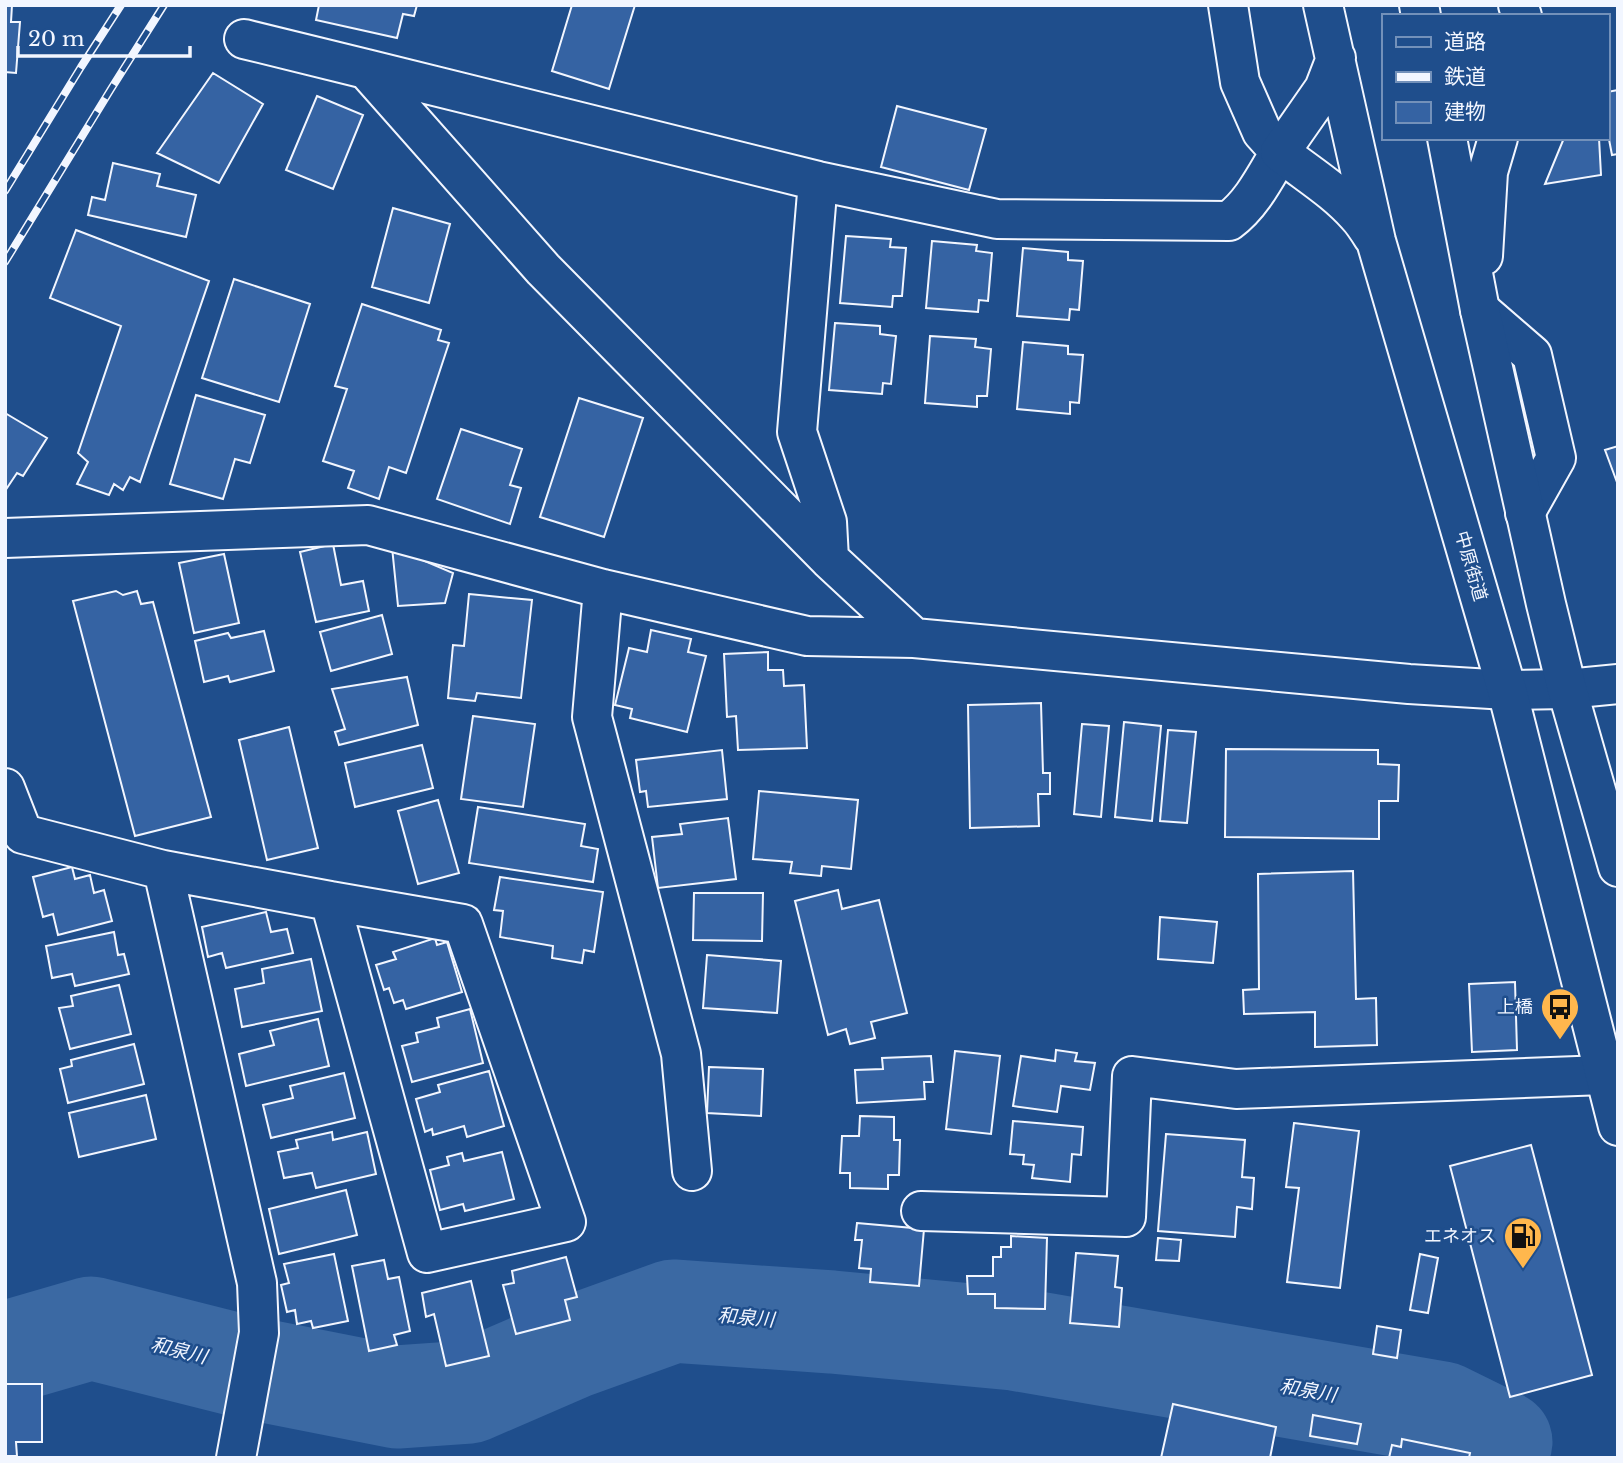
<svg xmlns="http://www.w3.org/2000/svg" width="1623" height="1463" font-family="'Libre Baskerville','Noto Sans JP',serif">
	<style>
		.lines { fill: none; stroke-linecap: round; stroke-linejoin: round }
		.river { stroke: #3b69a3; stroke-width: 103 }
		.building { fill: #3563a3; stroke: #f2f6ff; stroke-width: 2 }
		.minor-casing { stroke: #f2f6ff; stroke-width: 42 }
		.major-casing { stroke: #f2f6ff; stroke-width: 42 }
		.minor { stroke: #1f4e8c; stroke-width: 38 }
		.major { stroke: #1f4e8c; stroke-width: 38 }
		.rail-casing { stroke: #f2f6ff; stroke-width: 8 }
		.rail { stroke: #1f4e8c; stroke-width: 5; stroke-dasharray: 16; stroke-linecap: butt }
		.labels { text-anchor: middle; stroke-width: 5; stroke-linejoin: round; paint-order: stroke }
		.street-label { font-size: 18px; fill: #f2f6ff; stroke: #1f4e8c }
		.poi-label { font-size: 18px; fill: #f2f6ff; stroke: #1f4e8c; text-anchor: end }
		.water-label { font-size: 19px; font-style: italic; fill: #f2f6ff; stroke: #1f4e8c }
	</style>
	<rect width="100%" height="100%" fill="#1f4e8c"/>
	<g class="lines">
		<path class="river" d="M5,1353l86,-25 159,40 147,29 72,-5 104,-45 100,-36 159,11 182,17 428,74 59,29"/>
	</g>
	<path class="building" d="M5,5h7l-1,17h9l-4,51 -11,-1z
		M319,5h98l-3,11 -11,-2 -6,24 -81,-18z
		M572,5h63l-26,84 -57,-18z
		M213,73l50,31 -44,79 -62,-30z
		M1618,90v64l-6,1 -5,-26v-37z
		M317,96l46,19 -30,74 -47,-19z
		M897,106l89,23 -17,61 -88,-23z
		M1564,138h35l2,37 -56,9z
		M113,163l47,11 -3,12 39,9 -10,42 -98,-22 4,-18 13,3z
		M393,208l57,16 -21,79 -57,-16z
		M76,230l133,51 -69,201 -10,-5 -7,13 -9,-6 -5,11 -32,-11 11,-22 -10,-9 43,-127 -71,-28z
		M846,236l45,3 -1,8 16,1 -4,48h-9l-1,11 -52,-4z
		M932,241l45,4 -1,6 16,2 -4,48 -9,-1 -1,12 -52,-4z
		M1023,248l45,4v8l15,1 -4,49 -9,-1 -1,11 -52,-4z
		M234,279l76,25 -31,98 -77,-24z
		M362,304l79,26 -3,10 11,3 -43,130 -17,-6 -10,32 -31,-11 6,-17 -31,-10 24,-72 -12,-3z
		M835,323l45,3v8l16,2 -5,48 -8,-1 -1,11 -53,-4z
		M930,336l46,3 -1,8 16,2 -4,47h-10v11l-52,-4z
		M1023,342l45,4v8l15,1 -4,48 -9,-1v12l-53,-5z
		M196,395l69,20 -15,48 -15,-4 -12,40 -53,-15z
		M579,398l64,20 -39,119 -64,-20z
		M5,413l42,25 -24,38 -6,-3 -12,18z
		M461,429l61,20 -12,36 11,3 -11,36 -73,-25z
		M1618,446v39l-13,-35z
		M333,544l8,41 22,-4 6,30 -53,11 -16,-70z
		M392,547l61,26 -8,30 -47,3z
		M224,554l15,69 -45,10 -15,-70z
		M116,591l7,4 14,-4 4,13 12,-2 58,215 -76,19 -62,-235z
		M469,594l63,6 -11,98 -44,-5 -2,8 -27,-3 5,-53 11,1z
		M382,615l10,39 -61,17 -11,-39z
		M651,630l40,9 -3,13 18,4 -19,76 -57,-14 2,-9 -17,-4 14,-57 18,4z
		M264,631l10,40 -44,11 -2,-6 -24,6 -9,-41 33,-8 3,5z
		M768,652v18h15l1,16 20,-1 3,63 -69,2 -2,-34 -9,1 -3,-63z
		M407,677l11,48 -79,20 -4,-13 10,-3 -13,-40z
		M1041,703l2,70h7v21h-12l1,32 -69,2 -2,-123z
		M473,716l62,8 -12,83 -62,-8z
		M1124,722l37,4 -9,95 -37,-4z
		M1082,724l27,2 -8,91 -27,-3z
		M289,727l29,121 -51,12 -28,-120z
		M1168,730l28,2 -9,91 -27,-2z
		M422,745l11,43 -78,19 -10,-44z
		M1226,749l152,1v14l21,1 -1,36h-19v38l-154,-2z
		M722,750l5,49 -79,8 -2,-16 -6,1 -4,-32z
		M759,791l99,9 -7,69 -29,-3 -1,10 -31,-3 2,-11 -39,-3z
		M438,800l21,73 -41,11 -20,-73z
		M478,807l107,17 -4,22 17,3 -5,33 -124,-19z
		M728,818l8,61 -78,9 -6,-51 30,-3 -2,-10z
		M72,867l3,12 15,-4 4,18 10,-3 8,31 -54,14 -5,-21 -10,3 -10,-40z
		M1353,871l3,128 20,-1 1,47 -62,2v-35l-71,2 -1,-24 16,-1 -1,-115z
		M500,877l103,15 -9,60 -10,-2 -2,13 -30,-5 1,-12 -53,-9 3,-26 -9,-1z
		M838,890l4,19 37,-9 28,113 -36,9 4,16 -25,6 -4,-15 -18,6 -33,-134z
		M694,893h69l-1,48 -69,-1z
		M266,912l5,20 16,-3 6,24 -67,15 -4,-15 -14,4 -6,-30z
		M1160,917l57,5 -4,41 -55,-4z
		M114,932l4,23 6,-1 5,20 -54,12 -3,-12 -20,4 -6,-32z
		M435,938l2,7 10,-3 15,50 -56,17 -3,-9 -9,3 -5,-15 -5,2 -8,-25 20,-6 -3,-7z
		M707,955l74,6 -4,52 -74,-5z
		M311,959l11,52 -80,16 -7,-38 29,-6 -2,-14z
		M1515,982l2,68 -45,2 -3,-68z
		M119,985l12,49 -61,15 -11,-41 14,-2 -2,-10z
		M470,1009l13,54 -71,19 -10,-36 16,-4 -2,-9 23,-6 -2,-9z
		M318,1019l11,47 -83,20 -7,-32 35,-9 -4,-14z
		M134,1044l10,40 -76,19 -8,-34 12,-3 -1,-6z
		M1056,1050l21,3 -2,8 20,2 -5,27 -29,-4 -4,26 -44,-6 8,-50 34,5z
		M955,1051l45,5 -9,78 -45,-5z
		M931,1056l2,26h-9l1,17 -68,4 -2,-33 28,-1 -1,-11z
		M709,1067l54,2 -2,47 -54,-3z
		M489,1071l15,55 -37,11 -3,-11 -31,9 -1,-6 -7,3 -9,-33 24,-7 -2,-7z
		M344,1073l11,45 -84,20 -8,-33 30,-7 -3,-12z
		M146,1095l10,44 -77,18 -10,-44z
		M860,1116l34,1v23h6l-1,35h-11v14l-38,-1v-15h-10l2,-37h17z
		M1013,1121l70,6 -2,28 -9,-1 -2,28 -38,-4 2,-13 -11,-1 1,-9 -14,-1z
		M1294,1123l65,8 -19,157 -53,-6 12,-94 -13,-1z
		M332,1132l1,8 34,-8 9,42 -60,14 -4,-15 -28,5 -6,-26 20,-4 -2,-8z
		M1166,1134l79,6 -3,37 12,1 -2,31 -15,-2 -2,30 -77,-6z
		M1531,1145l61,230 -82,22 -60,-231z
		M502,1152l12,47 -49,12 -2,-7 -23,6 -10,-40 19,-5 -2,-8 15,-4 2,8z
		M346,1190l11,45 -78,19 -10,-45z
		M857,1223l67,6 -5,57 -49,-4 1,-13 -12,-1 3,-28h-7z
		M1011,1236l36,2 -2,71 -50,-1v-14h-27l-1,-18h26v-19h8v-10h10z
		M1158,1238l23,2 -2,21 -23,-1z
		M1076,1253l42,3 -3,31 7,1 -3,39 -49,-4z
		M334,1254l14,67 -35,7 -2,-7 -14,3 -2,-14 -8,2 -6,-27 8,-2 -5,-19z
		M1420,1254l18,4 -10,55 -18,-3z
		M566,1257l11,40 -12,3 5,20 -54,14 -13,-49 11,-2 -2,-12z
		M384,1260l4,19 11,-2 11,54 -16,4 3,10 -28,6 -17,-85z
		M471,1281l18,75 -43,10 -12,-52 -8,3 -4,-24z
		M1377,1326l24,4 -4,28 -24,-4z
		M5,1384h37v58h-26l1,14h-12z
		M1173,1404l103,23 -6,31h-109z
		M1313,1415l48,9 -4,20 -47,-8z
		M1402,1439l68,14 -1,5h-80l3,-13 9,2z"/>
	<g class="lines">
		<defs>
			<path id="minor" d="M1518,5l4,11
				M244,39l122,30
				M818,181l-21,251 30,90 2,37
				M1480,310l52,45 24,103 -31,55
				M5,538l363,-13 235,64 204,47 107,2 495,46 98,6 60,-1 51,-5
				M603,589l-11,128 89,337 11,117
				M914,638l-85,-79 -286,-290 -177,-200 452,112 179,38 232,2c23,-17 36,-44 51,-69l-18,-20 -22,-50 -12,-77
				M5,788l18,46 140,36
				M921,1211l205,6 6,-141 104,13 368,-14
				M236,1458l23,-125 -2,-50 -94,-413 167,31 97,352 139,-31 -103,-298 -133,-23"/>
			<path id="major" d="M1323,5l53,236 131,449 111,436
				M1419,5l2,11
				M1336,58l-12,31 -44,63c26,21 55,38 77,63 6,6 11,14 16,22
				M1447,138l33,172 66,294 21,85 51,178
				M1483,256l5,-84 10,-34"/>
		</defs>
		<use href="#minor" class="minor-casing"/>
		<use href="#major" class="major-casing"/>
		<use href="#minor" class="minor"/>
		<use href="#major" class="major"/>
		<defs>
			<path id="rail" d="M5,191l76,-124 40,-62
				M5,262l106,-173 53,-84"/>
		</defs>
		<use href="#rail" class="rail-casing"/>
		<use href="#rail" class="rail"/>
	</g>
	<defs>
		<symbol id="bus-pin" viewBox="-11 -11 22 30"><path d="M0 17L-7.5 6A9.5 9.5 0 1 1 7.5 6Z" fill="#ffb74d" stroke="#1f4e8c"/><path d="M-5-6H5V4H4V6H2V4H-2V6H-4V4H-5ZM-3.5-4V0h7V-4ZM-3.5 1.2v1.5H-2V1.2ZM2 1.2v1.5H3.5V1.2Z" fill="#111"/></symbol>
		<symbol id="fuel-pin" viewBox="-11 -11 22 30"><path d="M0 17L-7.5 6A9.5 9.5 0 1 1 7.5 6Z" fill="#ffb74d" stroke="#1f4e8c"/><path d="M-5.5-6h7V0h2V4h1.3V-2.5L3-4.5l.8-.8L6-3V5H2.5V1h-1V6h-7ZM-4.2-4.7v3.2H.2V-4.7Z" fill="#111"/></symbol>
	</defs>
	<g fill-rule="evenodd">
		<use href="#bus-pin" x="1538" y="985" width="44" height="60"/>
		<use href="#fuel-pin" x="1501" y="1214" width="44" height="60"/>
	</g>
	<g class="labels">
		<g class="street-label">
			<text transform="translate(1471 566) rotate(74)" y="6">中原街道</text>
		</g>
		<g class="poi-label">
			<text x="1533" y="1013">上橋</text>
			<text x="1496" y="1242">エネオス</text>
		</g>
		<g class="water-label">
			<text transform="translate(746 1317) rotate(5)" y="7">和泉川</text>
			<text transform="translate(179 1350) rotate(14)" y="7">和泉川</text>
			<text transform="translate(1308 1390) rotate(10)" y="7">和泉川</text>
		</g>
	</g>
	<rect width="1623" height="1463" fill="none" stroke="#f2f6ff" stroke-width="14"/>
	<rect x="1382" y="14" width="228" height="126" fill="#1f4e8c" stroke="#7391ba" stroke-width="2"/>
	<rect x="1396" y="37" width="35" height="10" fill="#1f4e8c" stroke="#7391ba" stroke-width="2"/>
	<text x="1444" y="49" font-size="21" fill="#f2f6ff">道路</text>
	<rect x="1396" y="72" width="35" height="10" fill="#f2f6ff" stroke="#7391ba" stroke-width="2"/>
	<text x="1444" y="84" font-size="21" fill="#f2f6ff">鉄道</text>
	<rect x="1396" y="102" width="35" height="21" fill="#3563a3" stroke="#7391ba" stroke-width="2"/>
	<text x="1444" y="119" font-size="21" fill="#f2f6ff">建物</text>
	<path d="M18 46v10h172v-10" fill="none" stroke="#f2f6ff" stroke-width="3.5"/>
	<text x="28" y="46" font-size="21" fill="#f2f6ff" stroke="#1f4e8c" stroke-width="5" paint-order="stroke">20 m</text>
</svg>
